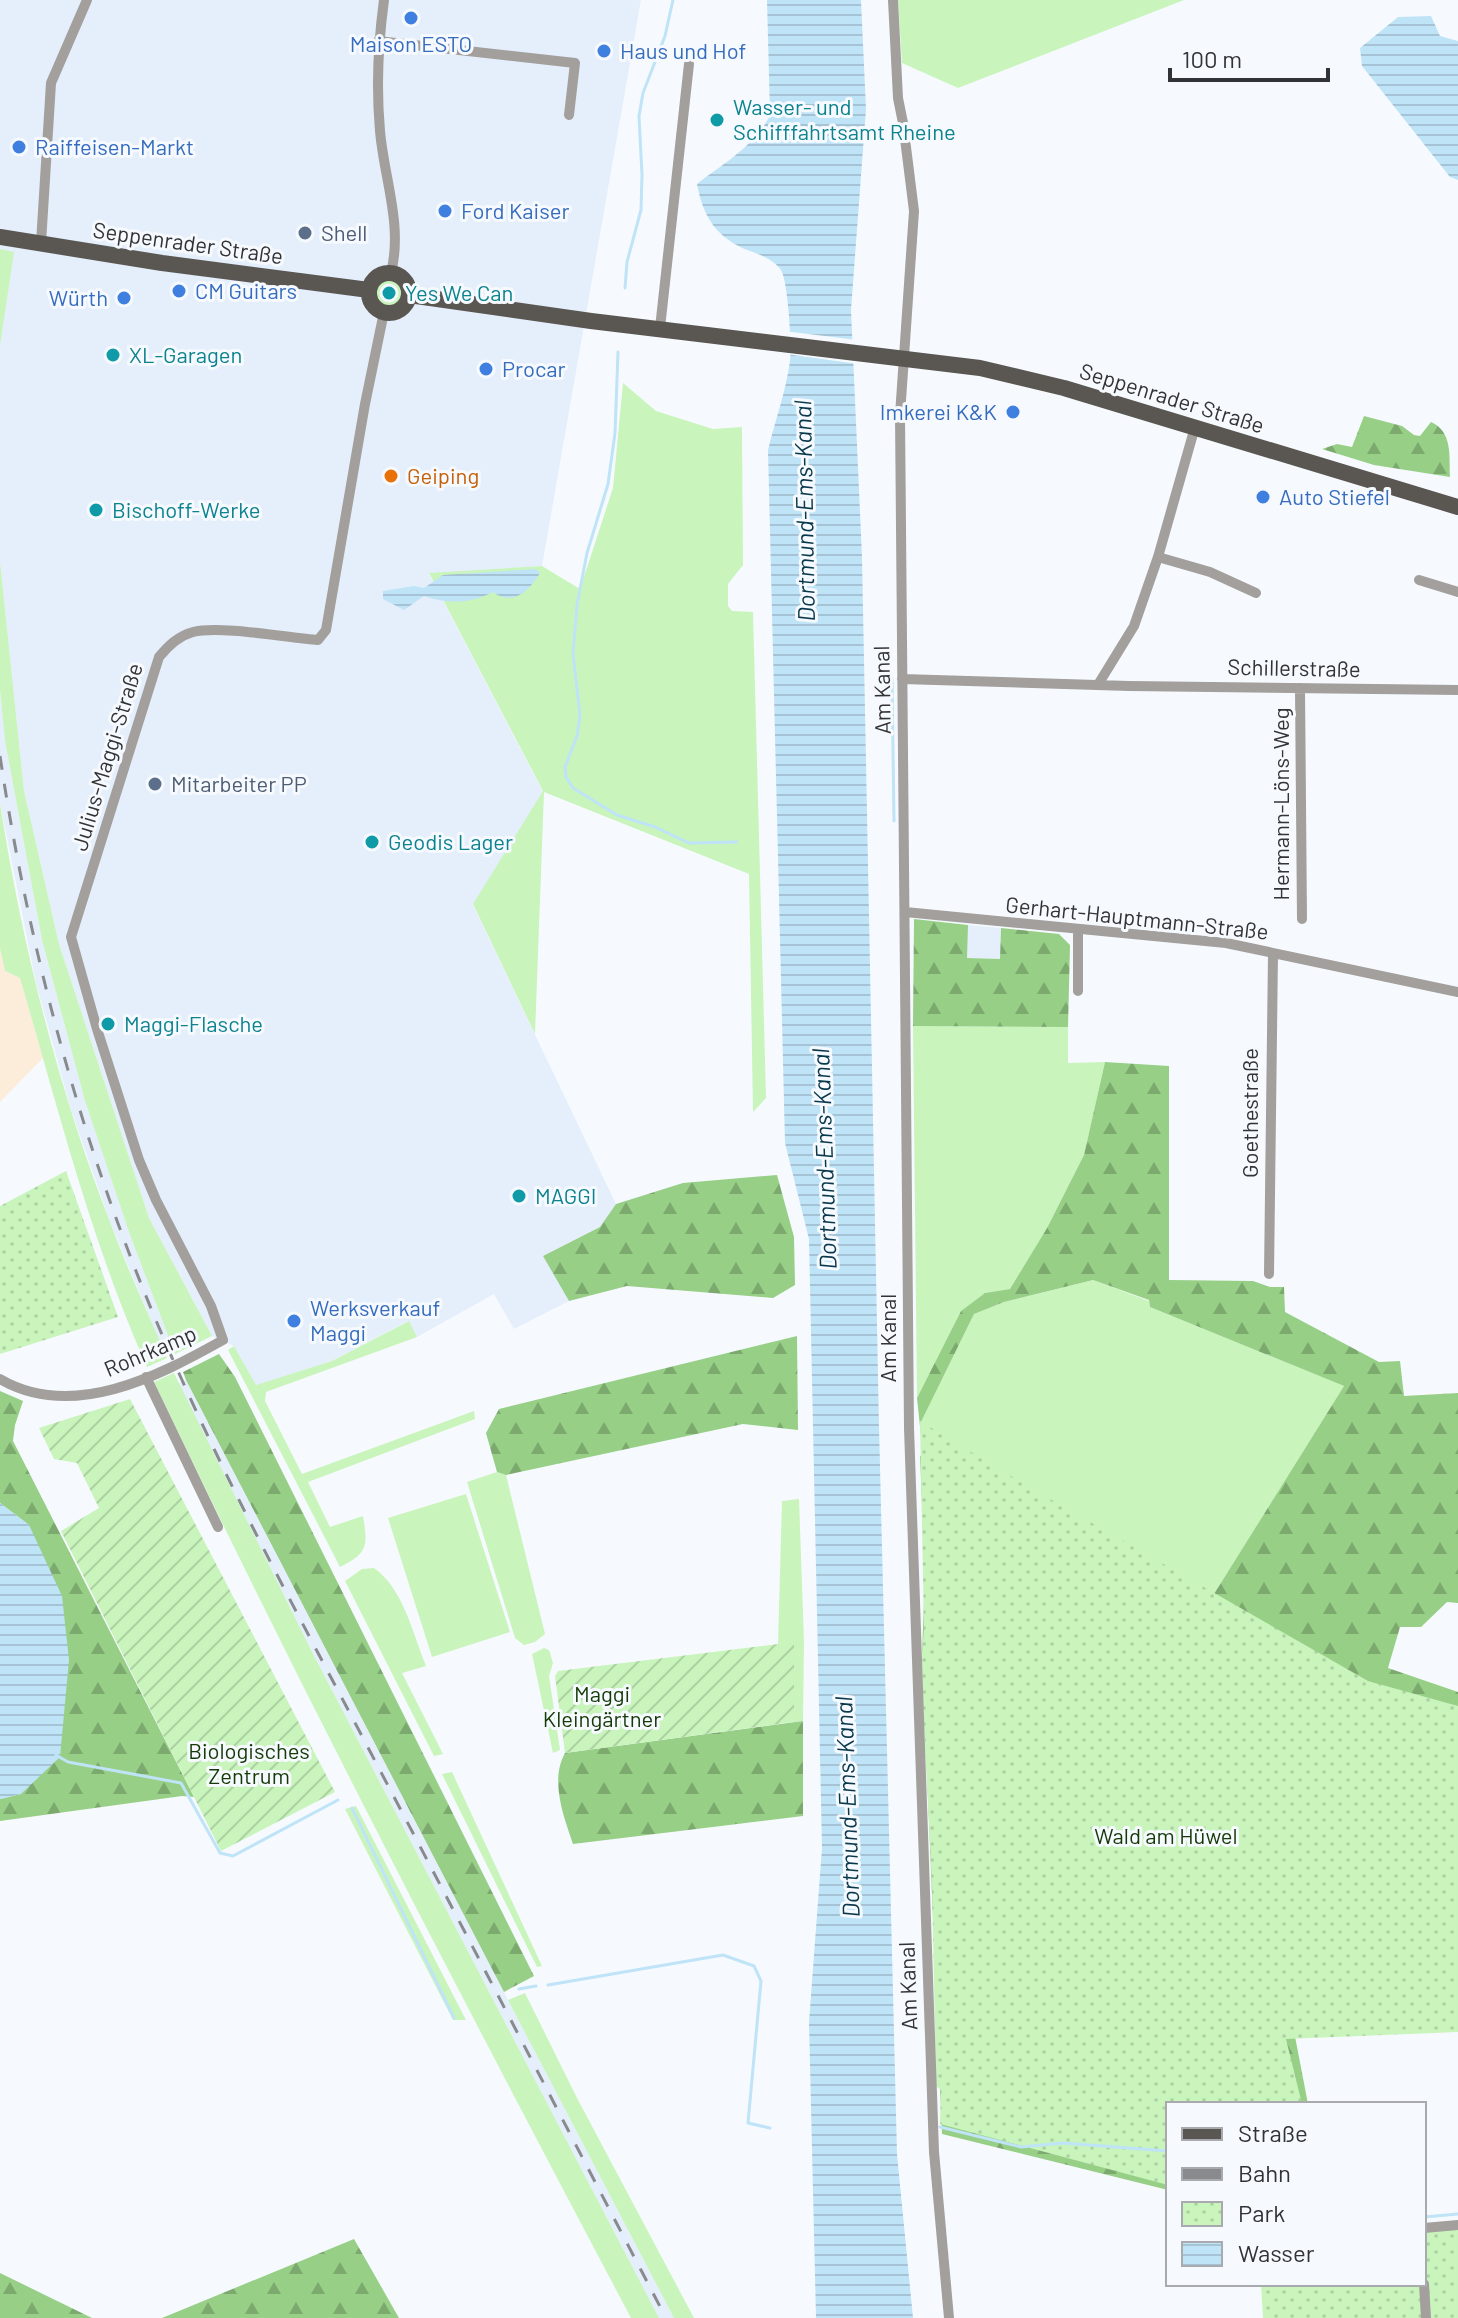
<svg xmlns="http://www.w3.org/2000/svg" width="1458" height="2318" font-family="Barlow,sans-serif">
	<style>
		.commercial { fill: #fcedda }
		.built { fill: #e5effb }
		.grass { fill: #c9f4bc }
		.forest { fill: url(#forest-firs); fill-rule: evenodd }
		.park { fill: url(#park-dots) }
		.garden { fill: url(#garden-furrows) }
		.water { fill: url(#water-rules) }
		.pier { fill: #f6fafe }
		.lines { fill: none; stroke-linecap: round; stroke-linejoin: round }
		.stream { stroke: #bfe3f7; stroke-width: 3 }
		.minor { stroke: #a29f9d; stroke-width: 10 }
		.primary { stroke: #5a5753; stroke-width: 16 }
		.rail { stroke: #888a8d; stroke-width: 3; stroke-dasharray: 14 14; stroke-linecap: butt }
		.shop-dot { fill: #3f7fe0; stroke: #f6fafe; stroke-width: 3 }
		.culture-dot { fill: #0f9aa8; stroke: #f6fafe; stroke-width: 3 }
		.service-dot { fill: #5c6f8a; stroke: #f6fafe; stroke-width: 3 }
		.food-dot { fill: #e8710a; stroke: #f6fafe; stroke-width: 3 }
		.labels { text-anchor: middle; stroke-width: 6; stroke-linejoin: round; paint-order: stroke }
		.shop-label { font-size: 22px; fill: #366cbe; stroke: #f6fafe; text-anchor: start }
		.culture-label { font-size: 22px; fill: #0d838f; stroke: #f6fafe; text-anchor: start }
		.service-label { font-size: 22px; fill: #4e5e75; stroke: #f6fafe; text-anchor: start }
		.street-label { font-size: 22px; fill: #323336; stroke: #f6fafe }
		.food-label { font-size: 22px; fill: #c56008; stroke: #f6fafe; text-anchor: start }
		.park-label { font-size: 22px; fill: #153a07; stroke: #f6fafe }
		.water-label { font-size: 24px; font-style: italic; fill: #09384c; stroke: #f6fafe }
	</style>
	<defs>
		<pattern id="forest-firs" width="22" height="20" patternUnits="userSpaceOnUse" patternTransform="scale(2)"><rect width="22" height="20" fill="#96cf85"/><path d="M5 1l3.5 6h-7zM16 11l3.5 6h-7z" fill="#7ba96e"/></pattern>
		<pattern id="park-dots" width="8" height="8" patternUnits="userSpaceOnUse" patternTransform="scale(2)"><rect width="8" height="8" fill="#c9f4bc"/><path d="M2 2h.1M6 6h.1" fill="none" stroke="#add2a2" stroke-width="1.8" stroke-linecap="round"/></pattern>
		<pattern id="garden-furrows" width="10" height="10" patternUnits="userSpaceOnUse" patternTransform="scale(2)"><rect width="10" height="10" fill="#c9f4bc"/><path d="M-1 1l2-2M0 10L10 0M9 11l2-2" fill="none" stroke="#add2a2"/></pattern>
		<pattern id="water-rules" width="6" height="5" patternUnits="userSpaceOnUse" patternTransform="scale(2)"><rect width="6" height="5" fill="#bfe3f7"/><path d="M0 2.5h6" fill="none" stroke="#a5c3d4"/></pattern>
	</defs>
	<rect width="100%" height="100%" fill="#f6fafe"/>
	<path class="commercial" d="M0,948l5,23 15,7 23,80 -43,44z"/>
	<path class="built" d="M0,0h641l-99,566 -113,8 114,218 -70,113 143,299 -16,23 -57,29 26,45 -55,28 -20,-35 -77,43 -9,-16 -76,40 -76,25 -22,-40 -22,-10 -63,-118 -90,-274 -35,-153 -24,-230v-215l13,-93 -13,-4z
		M0,690l5,51 37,199 43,161 45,134 42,111 -9,4 -53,-128 -39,-112 -35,-127 -36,-180z
		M968,925l33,3 -1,31 -34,-1z
		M186,1380l318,612 170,326h-15l-349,-670 -132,-265z"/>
	<path class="grass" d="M898,0h286l-226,88 -56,-25z
		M0,249l14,3 -14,94z
		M375 293a13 13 0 1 1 26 0a13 13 0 1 1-26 0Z
		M623,383l33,28 57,18 29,-2 1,138 -15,19v22l4,5 21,1 13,486 -13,14 -4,-238 -205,-82 -9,242 -62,-130 70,-113 -114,-218 113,-7 38,23 33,-101z
		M0,561l24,230 35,153 90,274 63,118 -37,18 -45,-119 -45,-134 -43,-161 -37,-199 -5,-51z
		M0,803c22,142 58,285 110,419 17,46 38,91 57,136l-20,9c-56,-125 -89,-259 -127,-389l-15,-7 -5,-23z
		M913,1026l155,1v36l37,-1 -21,93 -37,73 -37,61 -25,4 -24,18 -44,87z
		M1093,1280l56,21 1,6 194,79 -130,208 -187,-107 -106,-65 53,-108 30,-12z
		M409,1321l8,16 -151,55 -1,9 37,73 172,-63 1,8 -167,63 22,45 33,-11c5,30 5,37 -23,51l-112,-217 6,-4 22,39 76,-24z
		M174,1373l136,275 349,670h-28c-164,-310 -326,-620 -477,-936z
		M497,1472l9,3 39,159 -10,8 -11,3 -9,-7 -48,-156z
		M466,1494l44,138 -78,25 -44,-139z
		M799,1499l5,143 -1,79 -9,1v-79l-16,1 4,-143z
		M374,1568c29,20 39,66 52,98l-24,7 41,81 -9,2 -89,-175 17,-12z
		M544,1648l5,2 4,13 -4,13 11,74 -7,3 -21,-99z
		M452,1772l90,194 -5,1 -95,-193z
		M356,1806l110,214h-13l-108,-211z
		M525,1993l52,105 117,220h-20l-166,-318z"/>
	<path class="forest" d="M1364,416l38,10 12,9 6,1 11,-14c22,10 18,34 19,55l-76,-12 -52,-16 15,-5 15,3z
		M914,919l54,6 -1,33 33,1 1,-31 58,6 11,11 -2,82 -155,-1z
		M1105,1062l64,4v214l84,1 17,6h14l1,25 94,50 21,-1 4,35 54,-3v210l-11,-1 -26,25h-21l-12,41 70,24v285l-165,49 15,78h-140v86l-226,-56 -20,-479 3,-81 -5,-118 3,-1 -6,-57 44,-87 24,-18 25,-4 37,-61 37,-73zM1093,1280l56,20 1,7 194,79 -130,208 -187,-107 -106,-65 53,-108 30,-12z
		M777,1175l17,62 1,48 -22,13 -146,-12 -58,15 -26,-45 57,-29 16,-23 67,-21z
		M797,1336l1,94 -55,-6 -237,51 -9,-3 -11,-39 13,-24z
		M219,1354l16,23 299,599 -30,16 -318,-612 -3,-8z
		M0,1391l23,10 -8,24 -2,16 181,356 -12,-1 -182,25v-22l21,-5 8,-269 -29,-22z
		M803,1721v95l-230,28c-10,-29 -23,-64 -8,-91z
		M354,2239l45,79h-237z
		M0,2273l92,45h-92z"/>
	<path class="park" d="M66,1171l52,146 -118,37v-148z
		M920,1421l116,70 332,190 90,25v326l-172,7 16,65h-134v81l-228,-61 1,-34 -5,-4 -4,-202 -11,-218 3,-37z
		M1458,2229v89h-195l-2,-34h163v-52z"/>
	<path class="garden" d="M130,1399l205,393 -114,59 -160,-320 38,-23 -22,-45 -23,-4 -15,-31z
		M794,1642v80l-229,31 -10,-77 3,-5z"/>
	<path class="water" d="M767,0h94l5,109 -15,201 11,247 17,869 18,728 16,164h-97l-7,-296 13,-174 -13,-609 -24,-96 -17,-693c7,-29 18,-59 22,-89 2,-14 -2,-80 -9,-91 -7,-10 -20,-15 -31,-19 -33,-12 -47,-34 -53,-67 26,-20 59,-39 73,-69z
		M1431,16l9,20 18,5v139l-8,-3 -88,-111 -2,-18 38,-31z
		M536,569l4,4c-11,18 -27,34 -47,19 -23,12 -45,12 -69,4l-20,14 -21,-11v-8l31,-5 10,2 19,-13z
		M0,1503l29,22 33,71 7,64 -9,97 -39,37 -21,5z"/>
	<path class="pier" d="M784,331l73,9 1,24 -72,-10z"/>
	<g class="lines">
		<path class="stream" d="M625,288l2,-26 14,-52 1,-35 -3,-59 4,-23 22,-57 8,-36
			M618,352l-3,81 -7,51 -21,69 -10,52 -4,49 7,61 -3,21 -12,31 1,10 7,11 44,27 38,12 34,16 48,-1
			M892,679l2,142
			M56,1755l12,7 113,21 39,70 13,3 105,-56
			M352,1808l102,210
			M548,1985l175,-30 31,11 7,15 -13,142 22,5
			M519,1989l17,-3
			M940,2127l81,20 42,-4 105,8
			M1424,2217l34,-3"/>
		<path class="minor" d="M384,0c-6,44 -8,86 -4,131 4,47 23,94 11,142
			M893,0l5,98 5,25 11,88 -14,204 9,1013 25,724 15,166
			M378,41l197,22 -6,52
			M41,243l10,-160 36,-83
			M660,328l29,-264
			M1158,557l52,15 46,21
			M1419,580l39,12
			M902,679l227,7 329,4
			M1099,683l35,-57 24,-69 37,-130
			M1300,688l2,231
			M905,912l321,31 232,49
			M1078,930v61
			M1269,1274l4,-321
			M146,1377l72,150
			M0,1379c72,42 157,-2 223,-39l-12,-34 -55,-106 -17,-40 -42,-131 -26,-92 88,-280c9,-11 19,-21 34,-25 26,-7 96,6 125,8l8,-10 39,-226 19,-92
			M1424,2228l34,-3
			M1424,2284l2,34"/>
		<path class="primary" d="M0,237l162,26 207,27
			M369 293a20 20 0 1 1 40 0a20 20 0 1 1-40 0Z
			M409,295l182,26 389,47 84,20 394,119"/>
		<path class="rail" d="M0,756c32,215 92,426 182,624 61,136 133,266 202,398 95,180 188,360 282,540"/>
	</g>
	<g class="shop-dot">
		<circle cx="411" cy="18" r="8"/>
		<circle cx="604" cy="51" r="8"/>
		<circle cx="19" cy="147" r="8"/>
		<circle cx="445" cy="211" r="8"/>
		<circle cx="179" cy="291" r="8"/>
		<circle cx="124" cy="298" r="8"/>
		<circle cx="486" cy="369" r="8"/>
		<circle cx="1013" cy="412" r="8"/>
		<circle cx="1263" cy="497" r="8"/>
		<circle cx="294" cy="1321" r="8"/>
	</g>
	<g class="culture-dot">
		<circle cx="717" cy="120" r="8"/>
		<circle cx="389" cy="293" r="8"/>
		<circle cx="113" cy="355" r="8"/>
		<circle cx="96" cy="510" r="8"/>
		<circle cx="372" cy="842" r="8"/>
		<circle cx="108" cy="1024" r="8"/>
		<circle cx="519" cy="1196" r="8"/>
	</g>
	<g class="service-dot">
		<circle cx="305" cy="233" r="8"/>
		<circle cx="155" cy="784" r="8"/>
	</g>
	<circle class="food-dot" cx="391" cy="476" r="8"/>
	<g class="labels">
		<g class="shop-label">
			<text x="411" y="52" text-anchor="middle">Maison ESTO</text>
			<text x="620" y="59">Haus und Hof</text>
			<text x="35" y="155">Raiffeisen-Markt</text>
			<text x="461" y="219">Ford Kaiser</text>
			<text x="195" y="299">CM Guitars</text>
			<text x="108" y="306" text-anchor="end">Würth</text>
			<text x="502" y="377">Procar</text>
			<text x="997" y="420" text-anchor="end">Imkerei K&amp;K</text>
			<text x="1279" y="505">Auto Stiefel</text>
			<text x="310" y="1316">Werksverkauf<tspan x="310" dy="25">Maggi</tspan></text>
		</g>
		<g class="culture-label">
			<text x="733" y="115">Wasser- und<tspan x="733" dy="25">Schifffahrtsamt Rheine</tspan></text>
			<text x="405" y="301">Yes We Can</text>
			<text x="129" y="363">XL-Garagen</text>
			<text x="112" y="518">Bischoff-Werke</text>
			<text x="388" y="850">Geodis Lager</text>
			<text x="124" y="1032">Maggi-Flasche</text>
			<text x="535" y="1204">MAGGI</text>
		</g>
		<g class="service-label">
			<text x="321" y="241">Shell</text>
			<text x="171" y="792">Mitarbeiter PP</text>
		</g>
		<g class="street-label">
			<text transform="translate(188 243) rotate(8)" y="8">Seppenrader Straße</text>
			<text transform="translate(1172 398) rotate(17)" y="8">Seppenrader Straße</text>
			<text transform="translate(1294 668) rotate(1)" y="8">Schillerstraße</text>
			<text transform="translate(882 690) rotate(-91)" y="8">Am Kanal</text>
			<text transform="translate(107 757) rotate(-73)" y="8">Julius-Maggi-Straße</text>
			<text transform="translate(1281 804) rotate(-90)" y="8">Hermann-Löns-Weg</text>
			<text transform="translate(1137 918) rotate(6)" y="8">Gerhart-Hauptmann-Straße</text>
			<text transform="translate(1250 1113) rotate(-90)" y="8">Goethestraße</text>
			<text transform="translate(888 1338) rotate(-90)" y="8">Am Kanal</text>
			<text transform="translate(150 1351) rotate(-23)" y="8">Rohrkamp</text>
			<text transform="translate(908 1986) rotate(-92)" y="8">Am Kanal</text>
		</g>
		<g class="food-label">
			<text x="407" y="484">Geiping</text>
		</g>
		<g class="park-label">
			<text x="602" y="1702">Maggi<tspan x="602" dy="25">Kleingärtner</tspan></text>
			<text x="249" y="1759">Biologisches<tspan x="249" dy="25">Zentrum</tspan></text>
			<text x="1166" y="1844">Wald am Hüwel</text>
		</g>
		<g class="water-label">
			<text transform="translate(805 511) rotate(-91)" y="8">Dortmund-Ems-Kanal</text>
			<text transform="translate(825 1159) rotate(-92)" y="8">Dortmund-Ems-Kanal</text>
			<text transform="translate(848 1807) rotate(-92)" y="8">Dortmund-Ems-Kanal</text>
		</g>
	</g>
	<rect x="1166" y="2102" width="260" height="184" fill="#f6fafe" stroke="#a8aaae" stroke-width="2"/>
	<rect x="1182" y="2128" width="40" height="12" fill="#5a5753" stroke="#a8aaae" stroke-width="2"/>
	<text x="1238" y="2142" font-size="24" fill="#323336">Straße</text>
	<rect x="1182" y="2168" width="40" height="12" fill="#888a8d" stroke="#a8aaae" stroke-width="2"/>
	<text x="1238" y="2182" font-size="24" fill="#323336">Bahn</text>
	<rect x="1182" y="2202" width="40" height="24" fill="url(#park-dots)" stroke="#a8aaae" stroke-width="2"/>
	<text x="1238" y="2222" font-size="24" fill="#323336">Park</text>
	<rect x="1182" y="2242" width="40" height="24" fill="url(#water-rules)" stroke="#a8aaae" stroke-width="2"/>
	<text x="1238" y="2262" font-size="24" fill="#323336">Wasser</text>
	<path d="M1170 68v12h158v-12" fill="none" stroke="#323336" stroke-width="4"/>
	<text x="1182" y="68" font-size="24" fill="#323336" stroke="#f6fafe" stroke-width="6" paint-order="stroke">100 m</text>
</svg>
